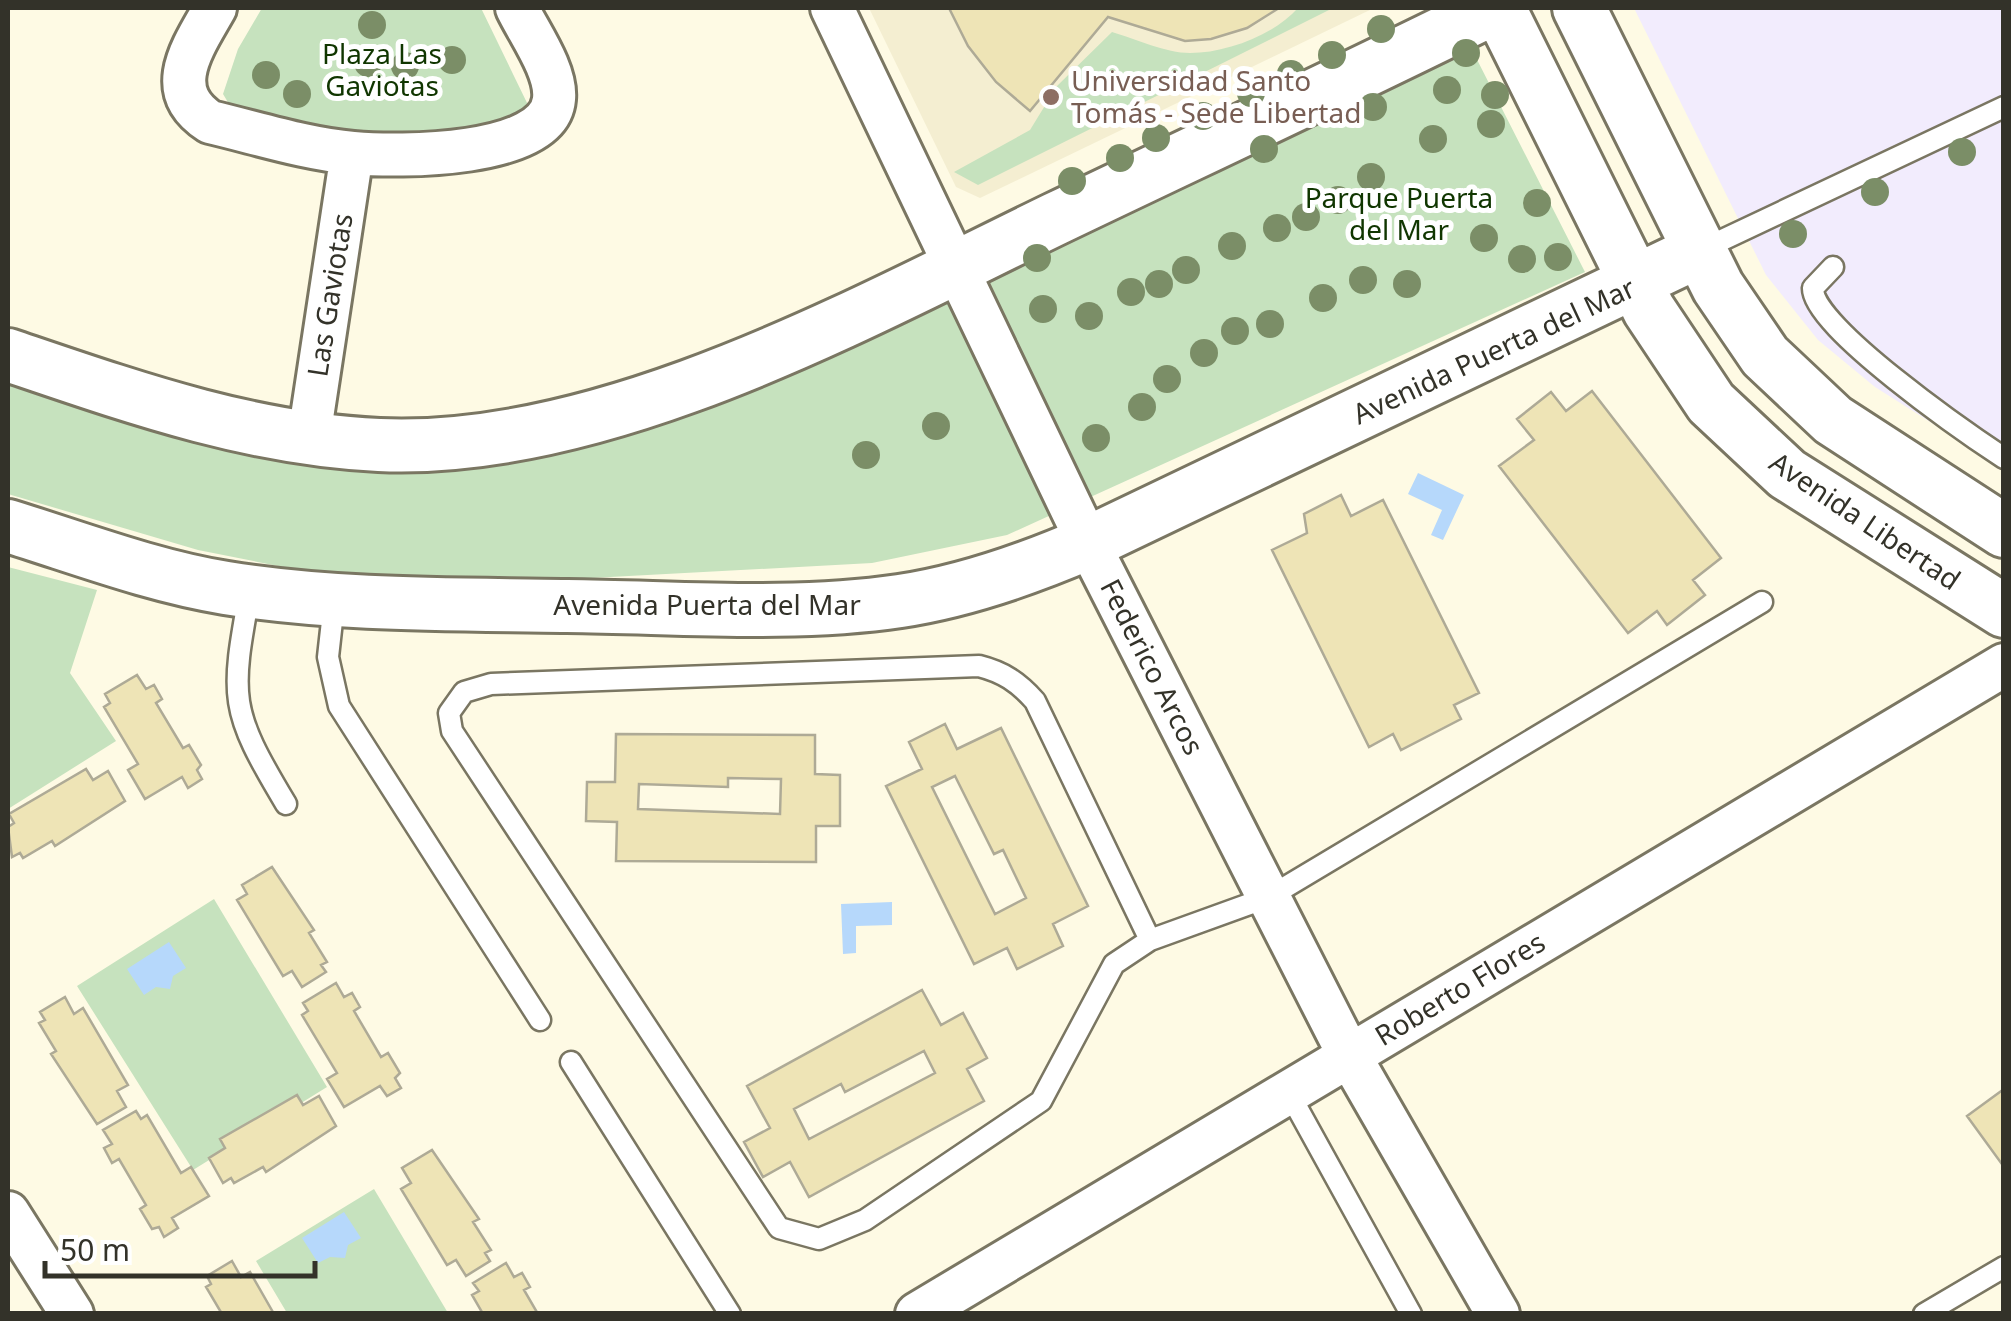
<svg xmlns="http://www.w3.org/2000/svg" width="2011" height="1321" font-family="'Noto Sans',sans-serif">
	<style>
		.commercial { fill: #f2ecfd }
		.built { fill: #f4eed1 }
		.green { fill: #c6e2be }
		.water { fill: #b6d8fb }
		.building { fill: #eee4b6; stroke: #aeaa96; stroke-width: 2.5; fill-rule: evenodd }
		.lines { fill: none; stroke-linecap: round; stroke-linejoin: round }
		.service-casing { stroke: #7a7662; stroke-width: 25 }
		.minor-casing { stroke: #7a7662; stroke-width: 48 }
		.tertiary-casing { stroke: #7a7662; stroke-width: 58 }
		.service { stroke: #fff; stroke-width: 20 }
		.minor { stroke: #fff; stroke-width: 42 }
		.tertiary { stroke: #fff; stroke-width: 52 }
		.tree { fill: #7b8e67 }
		.education-dot { fill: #8d6e63; stroke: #fff; stroke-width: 4 }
		.labels { text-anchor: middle; stroke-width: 10; stroke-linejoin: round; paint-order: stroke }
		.park-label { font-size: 28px; fill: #103600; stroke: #fff }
		.education-label { font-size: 28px; fill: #785e54; stroke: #fff; text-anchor: start }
		.street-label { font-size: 28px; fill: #333229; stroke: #fff }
	</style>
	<rect width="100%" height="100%" fill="#fefae4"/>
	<path class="commercial" d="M1634,8h369v460l-128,-81 -57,-47 -52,-65z"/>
	<path class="built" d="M869,8h505l-394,190 -24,-11z"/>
	<path class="green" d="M262,8h219l48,99 -5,14c-105,24 -192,13 -295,-17l-6,-10 15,-45z
		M1298,8h35l-355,177 -24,-13 76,-42 27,-44 55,-54c24,7 54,21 78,21 36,0 84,-18 108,-45z
		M1465,36l120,236 -578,263 -135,28 -318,17 -246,-8 -110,-22 -190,-56v-112l161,54 144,26 156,1z
		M8,567l89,23 -27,83 46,68 -108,68z
		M214,899l113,188 -134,83 -116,-184z
		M374,1189l74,124h-161l-31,-52z"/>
	<path class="water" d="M1418,473l46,22 -21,45 -12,-5 11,-25 -34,-16z
		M892,902v23l-36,1v27l-13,1 -2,-50z
		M169,942l17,26 -13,8 -3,13 -14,-2 -12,8 -17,-26z
		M344,1212l17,26 -13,7 -3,13 -15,-1 -12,6 -16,-25z"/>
	<path class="building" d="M949,8h330l-32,20 -36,11 -26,2 -77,-24 -78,94 -34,-29 -28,-36z
		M1592,391l129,167 -28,22 12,15 -38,30 -10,-14 -29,22 -129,-167 35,-26 -17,-21 34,-27 15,19z
		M1341,495l10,21 32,-16 96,193 -25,12 7,14 -60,31 -8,-16 -24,13 -97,-197 35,-17 -3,-19z
		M137,675l9,14 8,-4 8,14 -6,4 27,45 6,-3 12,20 -4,5 5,9 -14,9 -6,-11 -37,22 -17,-29 10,-6 -34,-57 6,-4 -5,-9z
		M945,724l12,25 44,-21 87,178 -35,18 10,22 -46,23 -10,-21 -33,16 -88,-178 36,-17 -13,-27zM955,776l39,78 9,-4 23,48 -31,16 -63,-127z
		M616,734l199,1v39l25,1v51h-24v36l-200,-1 1,-39 -31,-1 1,-39h28zM728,778l53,1 -1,35 -142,-5 1,-25 89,3z
		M86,769l7,11 15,-9 17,30 -70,45 -3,-5 -29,17 -3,-5 -8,4 -4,-30 6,-4 -5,-9z
		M272,867l42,63 -5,3 18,29 -6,3 5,7 -24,15 -10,-16 -9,5 -46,-76 10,-6 -5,-9z
		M336,983l8,14 8,-4 8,14 -6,4 27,46 7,-4 12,20 -5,5 6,10 -14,8 -7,-10 -36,21 -17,-28 10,-6 -35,-58 6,-4 -5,-8z
		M922,990l19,35 22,-12 24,45 -20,11 17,32 -175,96 -19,-35 -27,15 -19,-35 26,-14 -23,-42zM924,1051l11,22 -126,66 -15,-30 47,-25 4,8z
		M65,997l9,17 9,-6 45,77 -11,6 9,16 -29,17 -46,-70 5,-3 -17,-28 6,-3 -5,-8z
		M2004,1089v78l-37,-51z
		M297,1095l6,10 16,-9 17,30 -70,46 -3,-5 -29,16 -3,-5 -8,5 -14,-25 16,-10 -5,-9z
		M136,1111l5,8 6,-4 34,58 10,-6 18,29 -37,22 6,10 -14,9 -5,-10 -7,2 -12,-20 6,-4 -27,-46 -7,4 -8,-15 8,-4 -9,-14z
		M432,1150l47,69 -6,3 18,28 -6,3 5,8 -24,15 -10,-16 -9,5 -46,-76 10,-6 -9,-15z
		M232,1261l9,16 9,-5 24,42h-52l-16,-27 5,-3 -4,-8z
		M506,1263l8,14 8,-4 8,14 -6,3 14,24h-55l-11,-19 7,-4 -6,-8z"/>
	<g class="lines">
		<defs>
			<path id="service" d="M1701,250l303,-143
				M1833,267l-20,21c-2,38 156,147 191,170
				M250,590c-20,109 -21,119 36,214
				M334,603l-6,54 11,49 201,314
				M1150,940l-115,-239c-17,-19 -32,-29 -56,-35l-488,18 -27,8 -15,21 3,18 327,497 40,11 46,-19 176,-119 73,-137 36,-24 119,-43 493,-295
				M571,1062l159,252
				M1289,1093l122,221
				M1924,1314l80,-47"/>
			<path id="minor" d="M215,8c-22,39 -54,82 -5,114 47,11 96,27 143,31 45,4 196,5 201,-54 3,-28 -25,-66 -37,-91
				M832,8l256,535 261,512 149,259
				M309,437l43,-284
				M8,1213l64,101
				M917,1314l1087,-649"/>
			<path id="tertiary" d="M1499,8l150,302 62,93 76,71 217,137
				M1579,8l139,279 47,69 68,64 171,111
				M8,355c121,41 241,84 371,90 225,10 478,-130 676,-226 146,-70 294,-139 439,-211
				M8,526c71,22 144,50 218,62 113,18 227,16 341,18 110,1 224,11 333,-5 66,-10 128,-32 188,-58l611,-292"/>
		</defs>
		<use href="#service" class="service-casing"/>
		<use href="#minor" class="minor-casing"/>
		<use href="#tertiary" class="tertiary-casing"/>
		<use href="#service" class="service"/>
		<use href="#minor" class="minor"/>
		<use href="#tertiary" class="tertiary"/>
	</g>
	<g class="tree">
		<circle cx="372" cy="25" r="14"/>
		<circle cx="1381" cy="29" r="14"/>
		<circle cx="1466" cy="53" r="14"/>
		<circle cx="1332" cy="55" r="14"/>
		<circle cx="452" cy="60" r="14"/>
		<circle cx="368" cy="63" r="14"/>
		<circle cx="405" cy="66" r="14"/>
		<circle cx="1291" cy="74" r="14"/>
		<circle cx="266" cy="75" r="14"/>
		<circle cx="1447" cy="90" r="14"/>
		<circle cx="1251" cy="93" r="14"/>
		<circle cx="297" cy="94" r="14"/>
		<circle cx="1495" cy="95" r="14"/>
		<circle cx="1373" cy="107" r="14"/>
		<circle cx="1203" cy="116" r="14"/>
		<circle cx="1491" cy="124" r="14"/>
		<circle cx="1156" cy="138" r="14"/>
		<circle cx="1433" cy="139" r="14"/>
		<circle cx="1264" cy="149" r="14"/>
		<circle cx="1962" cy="152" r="14"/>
		<circle cx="1120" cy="158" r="14"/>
		<circle cx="1371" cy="177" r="14"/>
		<circle cx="1072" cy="181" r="14"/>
		<circle cx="1875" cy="192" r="14"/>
		<circle cx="1338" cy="200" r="14"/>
		<circle cx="1537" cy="203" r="14"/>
		<circle cx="1306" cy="217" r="14"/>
		<circle cx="1277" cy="228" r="14"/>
		<circle cx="1793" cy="234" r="14"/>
		<circle cx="1484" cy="238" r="14"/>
		<circle cx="1232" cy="246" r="14"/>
		<circle cx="1558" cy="257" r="14"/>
		<circle cx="1037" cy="258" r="14"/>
		<circle cx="1522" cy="259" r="14"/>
		<circle cx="1186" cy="270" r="14"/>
		<circle cx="1363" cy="280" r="14"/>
		<circle cx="1159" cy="284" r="14"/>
		<circle cx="1407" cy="284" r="14"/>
		<circle cx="1131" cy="292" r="14"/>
		<circle cx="1323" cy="298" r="14"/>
		<circle cx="1043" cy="309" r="14"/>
		<circle cx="1089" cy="316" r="14"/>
		<circle cx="1270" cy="324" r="14"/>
		<circle cx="1235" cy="331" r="14"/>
		<circle cx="1204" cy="353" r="14"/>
		<circle cx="1167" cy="379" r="14"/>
		<circle cx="1142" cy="407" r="14"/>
		<circle cx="936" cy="426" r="14"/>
		<circle cx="1096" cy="438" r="14"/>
		<circle cx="866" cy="455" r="14"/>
	</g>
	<circle class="education-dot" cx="1051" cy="97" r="10"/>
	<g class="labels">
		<g class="park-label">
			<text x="382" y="64">Plaza Las<tspan x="382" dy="32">Gaviotas</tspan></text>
			<text x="1399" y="208">Parque Puerta<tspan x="1399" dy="32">del Mar</tspan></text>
		</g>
		<g class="education-label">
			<text x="1071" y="91">Universidad Santo<tspan x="1071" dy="32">Tomás - Sede Libertad</tspan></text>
		</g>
		<g class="street-label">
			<text transform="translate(330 295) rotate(-81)" y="10">Las Gaviotas</text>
			<text transform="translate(1494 351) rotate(-25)" y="10">Avenida Puerta del Mar</text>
			<text transform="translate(1865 521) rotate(34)" y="10">Avenida Libertad</text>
			<text x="707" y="615">Avenida Puerta del Mar</text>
			<text transform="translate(1152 667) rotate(63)" y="10">Federico Arcos</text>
			<text transform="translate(1460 989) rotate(-31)" y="10">Roberto Flores</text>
		</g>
	</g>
	<rect width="2011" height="1321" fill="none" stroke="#333229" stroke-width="20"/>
	<path d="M45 1261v15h270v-15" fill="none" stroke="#333229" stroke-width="5"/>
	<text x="60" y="1261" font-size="30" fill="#333229" stroke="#ffffff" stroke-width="8" paint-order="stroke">50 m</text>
</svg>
